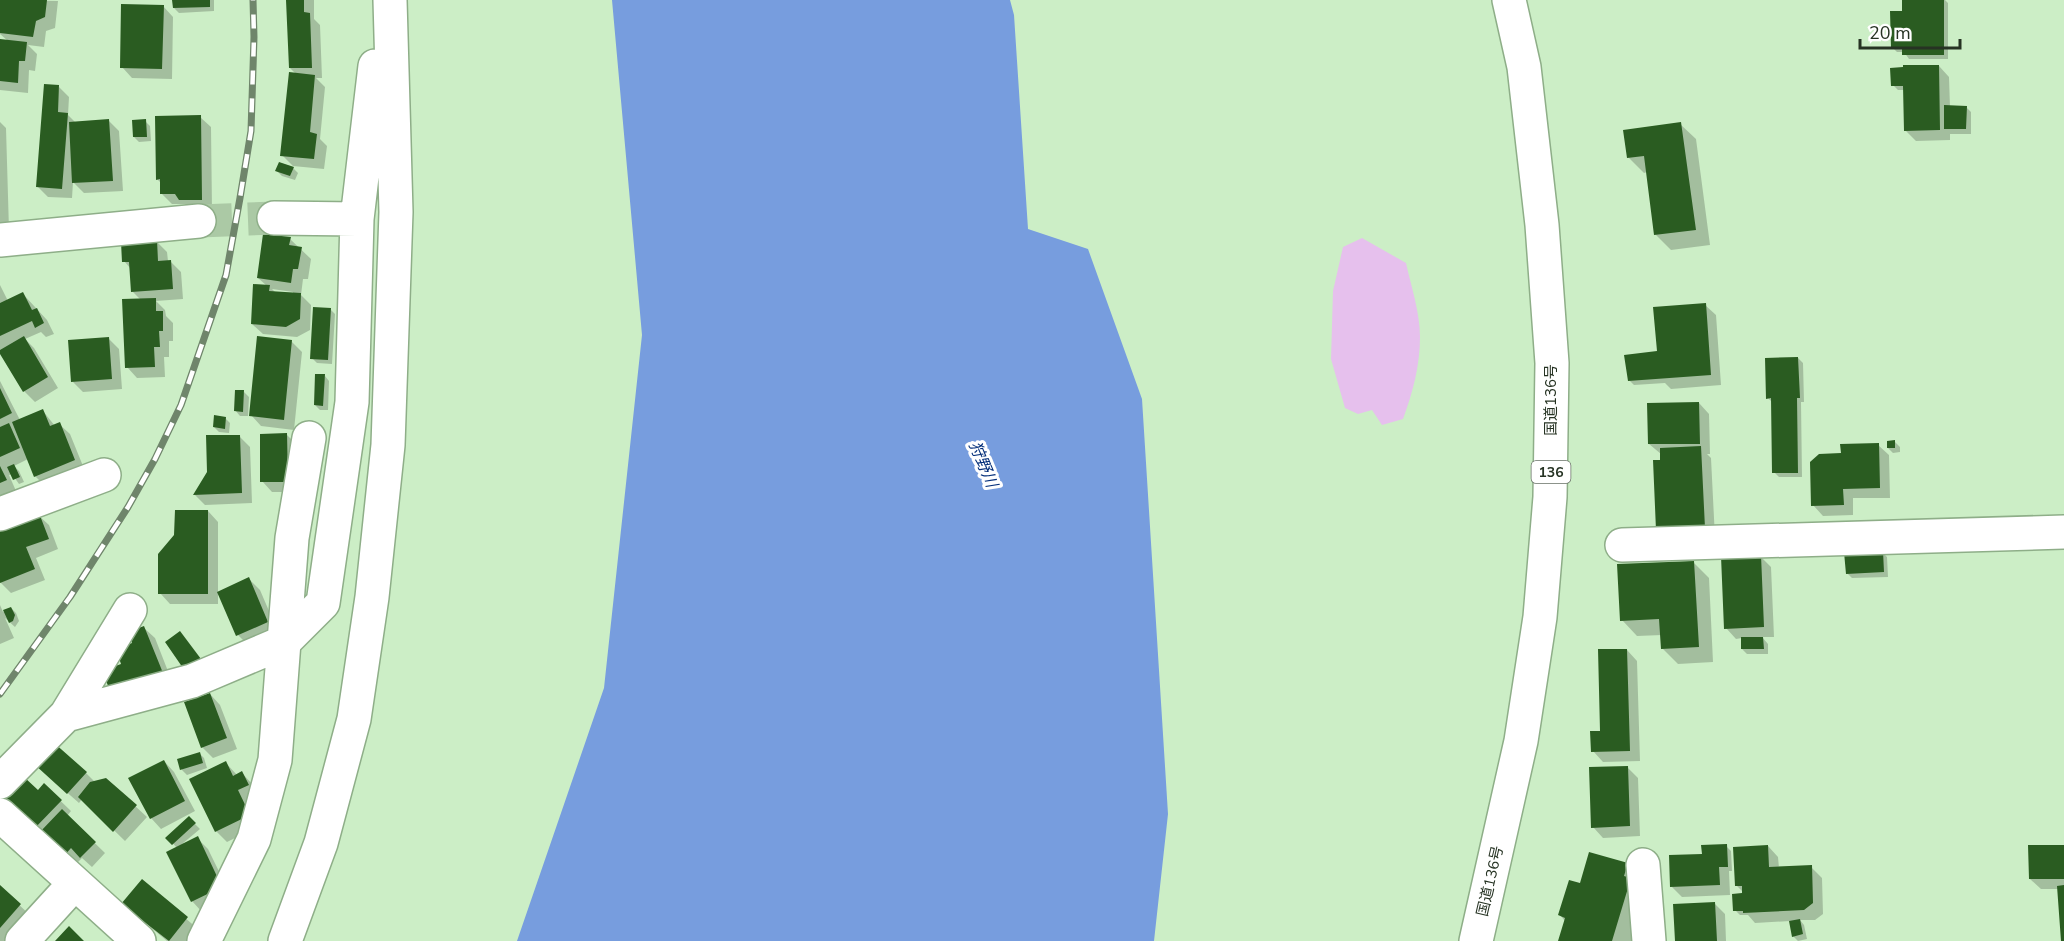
<svg xmlns="http://www.w3.org/2000/svg" width="2064" height="941" font-family="'Nunito Sans','Noto Sans JP',sans-serif">
	<style>
		.green { fill: #e6c0ed }
		.water { fill: #779dde }
		.shadow { fill: #0003; fill-rule: evenodd }
		.building { fill: #2a5c21 }
		.lines { fill: none; stroke-linecap: round; stroke-linejoin: round }
		.minor-tunnel { stroke: #abc9a5; stroke-width: 33; stroke-dasharray: 33 16; stroke-linecap: butt }
		.minor-casing { stroke: #8eae88; stroke-width: 36 }
		.highway-casing { stroke: #8eae88; stroke-width: 36 }
		.minor { stroke: #fff; stroke-width: 33 }
		.highway { stroke: #fff; stroke-width: 33 }
		.rail-casing { stroke: #6f856b; stroke-width: 7 }
		.rail { stroke: #fff; stroke-width: 4.5; stroke-dasharray: 14; stroke-linecap: butt }
		.labels { text-anchor: middle; stroke-width: 6; stroke-linejoin: round; paint-order: stroke }
		.shield { fill: #fff; stroke: #677065; stroke-width: 1.5 }
		.shield-label { font-size: 14px; font-weight: bold; fill: #263323 }
		.street-label { font-size: 15px; fill: #263323; stroke: #fff }
		.water-label { font-size: 16px; font-style: italic; fill: #042f7a; stroke: #fff }
	</style>
	<rect width="100%" height="100%" fill="#cceec6"/>
	<path class="green" d="M1362,238l44,25c5,23 14,49 14,74 0,28 -7,55 -17,82l-21,6 -10,-15 -14,4 -13,-6 -14,-49 2,-68 10,-44z"/>
	<path class="water" d="M612,0h398l4,15 14,214 60,20 54,150 26,415 -14,127h-637l87,-253 38,-353z"/>
	<path class="shadow" d="M1,0l57,1 -3,27 -9,3 -2,16 -16,-2 9,9 -2,17 -6,-1 -1,23 -28,-3v-49h8l-8,-7z
		M174,0h40v11l-35,2 -5,-5z
		M288,0h26v19l6,6 2,53h-6l9,9 -5,52 7,7 -3,23 -31,-3 -11,-11 15,-80 -7,-7z
		M1903,0h42l3,3v56h-39l-5,-7h-7l-5,-5 11,-34z
		M163,6l10,11 -1,62 -40,-1 -10,-11z
		M1939,66l10,11 1,30h16l5,5v22h-21v6l-34,1 -11,-11v-40h-7l-5,-5z
		M59,87l10,10 -1,18 8,8 33,-2 10,10 4,60 -39,2 -11,-11 -1,16 -24,-1 -11,-11z
		M200,117l11,10 1,83h-21l-6,-6h-13l-10,-10v-10l-5,-5z
		M145,121l5,5 1,15 -12,1 -5,-5z
		M0,122l6,6 3,102h-9z
		M1680,124l16,15 14,106 -39,5 -16,-16 -8,-62 -3,1 -16,-16z
		M293,168l5,5 -3,7 -13,-4 -5,-5z
		M290,239l21,20 -3,20h-5l-2,16 10,10 -1,25 -13,7 -34,-3 -11,-10 15,-38 -9,-8zM272,289l21,3v2l-17,-1z
		M156,241l11,11 1,9h2l11,11 2,27 -27,2 9,9 1,6 7,7v18h-4v16h-5l1,20 -28,1 -10,-11 14,-67 -9,-9 -1,-22 -7,-8z
		M0,285l8,16 15,-7 24,26 7,14 -8,3 -5,-5 -16,7 9,9 24,40 -23,14 -11,-11 -24,-39z
		M1705,305l11,10 5,70 -50,4 -6,-6 -31,2 -5,-5z
		M330,309l5,5 -3,50 -15,-1 -5,-5z
		M108,338l11,11 3,40 -39,3 -10,-10z
		M291,341l11,11 -8,78 -33,-4 -10,-11z
		M1798,358l5,5 1,39h-3l1,75h-23l-5,-5 -1,-69 -5,-5z
		M325,376l4,5 -1,29h-8l-5,-5z
		M0,381l20,39 23,-9 12,15 4,-2 11,10 15,37 -39,16 -11,-11 -7,-17 -14,7 5,5 5,11 -5,2 -7,-10 -3,1 7,16 -16,7z
		M244,392l5,5 -1,19h-8l-5,-6z
		M1699,403l10,11 1,40h-3l4,4 4,80 -47,2 -7,-86 -12,-10z
		M225,418l5,5 -1,10 -10,-1 -5,-5z
		M286,434l11,11 1,47h-26l-10,-11z
		M239,436l11,11 2,56 -47,2 -10,-10z
		M1895,442l5,5v5l-7,1 -5,-5z
		M1878,445l11,10 1,43h-37v17l-30,1 -10,-11 29,-50z
		M208,511l10,11v82h-48l-10,-11z
		M38,515l11,10 9,24 -22,9 9,22 -34,13 -11,-11z
		M1882,552l5,5 1,20 -36,1 -5,-5z
		M1760,556l11,11 3,70h-12l6,7v10h-21l-5,-5v-11l-6,1 -10,-11z
		M1693,562l16,16 4,84 -35,2 -16,-16v-13l-25,1 -15,-16z
		M249,579l11,11 18,42 -30,13 -10,-10z
		M0,605l3,7 8,-4 5,5 3,8 -4,6 -10,-9 9,20 -14,6z
		M144,628l11,10 18,46 -50,-19z
		M1627,650l10,11 3,100 -37,1 -10,-11 9,-18z
		M210,694l10,11 17,44 -24,9 -11,-11z
		M199,753l5,5 3,10 -20,7 -5,-5 -4,-10z
		M164,761l10,11 21,39 -34,18 -10,-11z
		M225,762l12,13 5,-2 10,11 6,12 -11,5 12,25 -32,16 -11,-11 -25,-52z
		M1627,767l11,11 2,58 -37,2 -10,-11z
		M86,773l9,9 11,-3 41,38 -22,24 -43,-42 -3,4 -33,-29z
		M44,785l27,26 -4,5 38,37 -13,14 -10,-9 -7,7 -71,-64 34,-9z
		M189,818l11,11 -18,15 15,-6 11,11 24,49 -30,14 -10,-11 -15,-53 -9,-10z
		M1726,846l5,5 1,20h-3l1,24 -48,2 -10,-10 31,-32z
		M1768,846l10,11 1,11 32,-1 11,11 1,36 -8,6h-15l4,5 3,14 -9,2 -5,-5 -3,-15 -35,2 -7,-8h-8l-5,-5 10,-16 -8,-8z
		M2064,846v95h-2l-3,-52h-18l-11,-10z
		M1627,865l19,30 -14,46h-73l6,-20 -5,-6 21,-30z
		M142,881l56,48 -6,12h-25l-44,-37z
		M0,887l31,29 -23,25h-8z
		M1715,904l10,10 1,27h-49z"/>
	<path class="building" d="M0,0h47l-2,17 -9,4 -3,16 -33,-4z
		M172,0h38v7l-37,1z
		M286,0h18v12l6,1 2,55h-23z
		M1902,0h42v55h-42v-8l-11,1 -1,-37h12z
		M121,4l43,1 -2,64 -42,-1z
		M0,39l27,3 -2,19h-6l-1,22 -18,-2z
		M1903,65h36l1,65 -36,1 -1,-45h-12l-1,-18 13,-1z
		M289,72l26,3 -5,57 7,2 -3,25 -34,-3z
		M44,84l15,1 -1,27 10,1 -6,76 -26,-2z
		M1944,105l23,1 -1,23h-22z
		M201,115l1,85h-23l-4,-6h-15v-15l-4,1 -1,-64z
		M109,119l4,62 -41,2 -3,-61z
		M146,119l1,18h-14l-1,-17z
		M1681,122l15,108 -42,5 -10,-79 -17,2 -4,-28z
		M279,162l15,5 -4,9 -15,-5z
		M263,234l28,3 -2,8 13,2 -4,22h-5l-2,14 -34,-5z
		M157,240l1,21 13,-1 2,29 -42,3 -2,-30h-7l-1,-20z
		M253,284l17,1 -1,6 32,2 -1,26 -14,8 -35,-3z
		M23,292l9,18 5,-2 7,15 -9,5 -3,-7 -32,15v-33z
		M156,298v13h7v20h-4l1,16h-6l1,20 -30,1 -3,-69z
		M1706,303l5,72 -83,6 -4,-26 33,-4 -4,-44z
		M313,307l18,1 -3,52 -18,-1z
		M24,336l24,41 -25,15 -23,-38v-4z
		M257,336l35,4 -8,80 -35,-4z
		M109,337l3,42 -41,3 -3,-42z
		M1798,357l2,41h-3l1,75h-26l-1,-75 -5,1 -1,-41z
		M315,374h10l-2,32 -9,-1z
		M0,388l12,25 -12,6z
		M235,390h9l-1,22 -9,-1z
		M1699,402l1,42h-52l-1,-41z
		M43,409l7,17 10,-4 15,38 -41,17 -22,-55z
		M214,415l12,2 -1,12 -12,-2z
		M9,423l11,25 -20,9v-30z
		M287,433l1,49h-28v-48z
		M206,435h34l2,58 -49,2 14,-23z
		M1895,440v8h-8v-7z
		M1879,443l1,45 -37,1 1,16 -33,1 -1,-44 9,-8 22,-1 -1,-9z
		M1701,446l4,82 -49,2 -3,-70h7v-12z
		M14,464l6,13 -7,3 -6,-13z
		M0,466l7,14 -7,3z
		M175,510h33v84h-50v-40l16,-19z
		M39,513l10,26 -23,8 9,22 -35,14v-55z
		M1883,551l1,21 -38,2 -2,-22z
		M1761,555l3,72 -40,2 -3,-73z
		M1694,561l5,86 -38,2 -2,-30 -39,2 -3,-57z
		M249,577l19,45 -32,14 -19,-44z
		M11,607l4,8 -2,6 -4,2 -6,-13z
		M144,626l19,47 -52,20 -9,-22 19,-7 -5,-15 16,-6 -4,-11z
		M180,631l21,28 -16,12 -20,-29z
		M1741,637h22l1,12h-23z
		M1598,649h29l3,102 -39,1 -1,-21h10z
		M210,693l17,45 -26,10 -17,-46z
		M53,742l34,30 -20,22 -33,-30z
		M200,752l3,11 -23,7 -3,-11z
		M164,760l21,41 -35,18 -22,-41z
		M226,761l7,15 9,-5 7,14 -11,5 12,25 -35,17 -26,-53z
		M1628,766l2,60 -39,2 -2,-61z
		M24,777l14,13 6,-7 18,17 -29,30 -31,-29z
		M106,778l31,27 -24,27 -35,-35 12,-15z
		M62,809l34,33 -16,16 -9,-10 -7,8 -24,-24z
		M189,816l7,7 -24,22 -7,-7z
		M198,836l24,51 -31,15 -25,-50z
		M1727,844l1,23h-9l1,18 -50,2 -1,-32 33,-1 -1,-9z
		M1768,845l1,22 43,-2 1,38 -9,7 -61,3v-2h-10l-1,-17 10,-1v-7h-7l-2,-39z
		M2028,845h36v34h-35z
		M1589,852l39,11 -4,13 7,2 -19,63h-54l7,-23 -7,-3 11,-35 11,3z
		M142,879l46,38 -19,24 -48,-37z
		M0,885l21,19 -21,24z
		M2064,885v56h-3l-4,-55z
		M1715,902l2,39h-42l-2,-37z
		M1800,919l3,15 -11,3 -3,-16z
		M69,926l15,15h-29z"/>
	<g class="lines">
		<path class="minor-tunnel" d="M199,221l75,-3"/>
		<defs>
			<path id="minor" d="M274,218l83,1 18,-153
				M0,240l199,-19
				M0,514l104,-39
				M1622,545l442,-13
				M66,715l64,-105
				M0,782l66,-67 126,-34 92,-39 8,-104 17,-100
				M0,815l139,126
				M1643,865l6,76
				M22,941l52,-57
				M204,941l50,-102 21,-79 9,-118 39,-39 29,-201 5,-183
				M285,941l36,-98 33,-124 18,-122 16,-152 8,-233 -6,-212"/>
			<path id="highway" d="M1476,941l45,-200 19,-124 10,-120 2,-134 -10,-138 -18,-158 -15,-67"/>
		</defs>
		<use href="#minor" class="minor-casing"/>
		<use href="#highway" class="highway-casing"/>
		<use href="#minor" class="minor"/>
		<use href="#highway" class="highway"/>
		<defs>
			<path id="rail" d="M0,694l70,-97 58,-90 27,-48 26,-54 45,-130 14,-77 11,-67 3,-94 -1,-37"/>
		</defs>
		<use href="#rail" class="rail-casing"/>
		<use href="#rail" class="rail"/>
	</g>
	<g class="labels">
		<rect class="shield" x="1531.5" y="461" width="39" height="22" rx="4.5"/>
		<g class="shield-label">
			<text x="1551" y="477">136</text>
		</g>
		<g class="street-label">
			<text transform="translate(1551 400) rotate(-90)" y="5">国道136号</text>
			<text transform="translate(1490 881) rotate(-77)" y="5">国道136号</text>
		</g>
		<g class="water-label">
			<text transform="translate(984 464) rotate(67)" y="6">狩野川</text>
		</g>
	</g>
	<path d="M1860 39v9h100v-9" fill="none" stroke="#263323" stroke-width="3"/>
	<text x="1869" y="39" font-size="18" fill="#263323" stroke="#ffffff" stroke-width="4.5" paint-order="stroke">20 m</text>
</svg>
